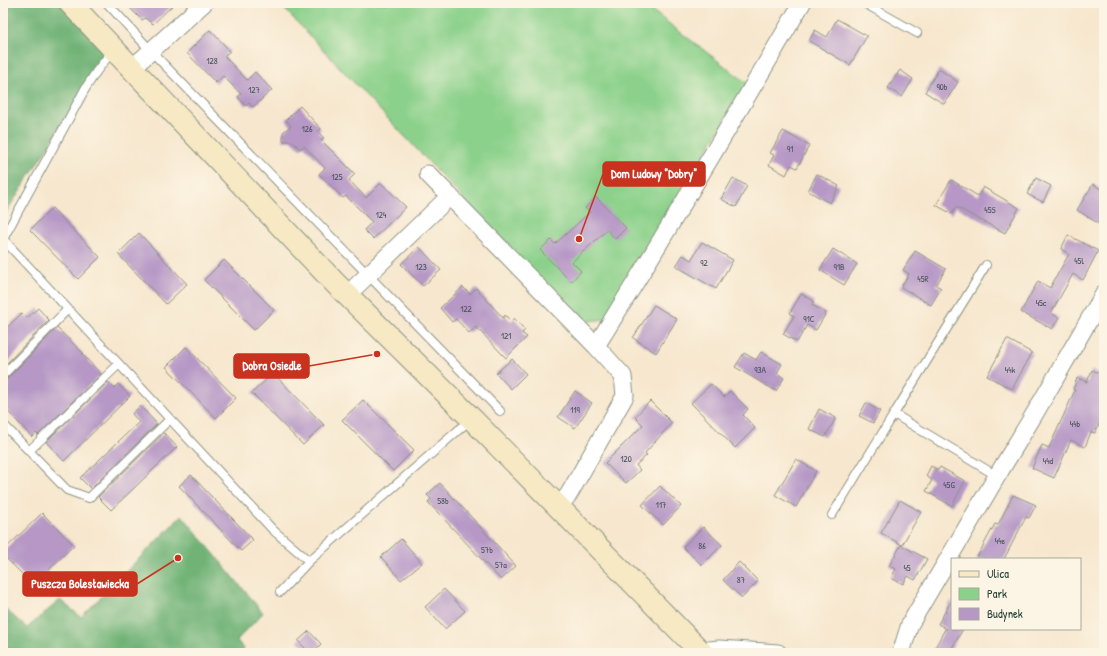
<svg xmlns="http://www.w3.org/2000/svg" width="1107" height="656" font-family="'Patrick Hand',sans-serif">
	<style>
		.green { fill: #8cd18b; stroke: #568760 }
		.forest { fill: #71b377; stroke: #487856 }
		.building { fill: #b697c6 }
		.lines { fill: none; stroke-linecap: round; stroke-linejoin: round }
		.service-casing { stroke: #8b9281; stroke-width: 10 }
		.minor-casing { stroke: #8b9281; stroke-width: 19 }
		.secondary-casing { stroke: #8b9281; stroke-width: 24 }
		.service { stroke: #fff; stroke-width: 8 }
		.minor { stroke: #fff; stroke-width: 17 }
		.secondary { stroke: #f6e9c3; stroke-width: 22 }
		.labels { text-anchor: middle; stroke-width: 3; stroke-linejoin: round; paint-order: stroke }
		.number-label { font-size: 9px; fill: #455458 }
		.leader { fill: none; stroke: #c8321e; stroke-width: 1.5 }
		.callout-dot { fill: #c8321e; stroke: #fcf5e5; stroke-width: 1.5 }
		.callout { fill: #c8321e; stroke: #c8321e; stroke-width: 1.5 }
		.callout-label { font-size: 12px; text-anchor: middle; font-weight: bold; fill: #fff }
	</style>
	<rect width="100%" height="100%" fill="#fcf5e5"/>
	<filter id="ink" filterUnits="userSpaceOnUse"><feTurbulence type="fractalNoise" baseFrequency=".025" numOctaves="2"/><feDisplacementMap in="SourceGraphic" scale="8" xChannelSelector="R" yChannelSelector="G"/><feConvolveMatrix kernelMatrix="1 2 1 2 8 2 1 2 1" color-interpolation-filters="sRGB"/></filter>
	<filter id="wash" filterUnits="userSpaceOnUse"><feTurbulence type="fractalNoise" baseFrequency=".012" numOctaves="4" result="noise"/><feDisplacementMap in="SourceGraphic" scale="16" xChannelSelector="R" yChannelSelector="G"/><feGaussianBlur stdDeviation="0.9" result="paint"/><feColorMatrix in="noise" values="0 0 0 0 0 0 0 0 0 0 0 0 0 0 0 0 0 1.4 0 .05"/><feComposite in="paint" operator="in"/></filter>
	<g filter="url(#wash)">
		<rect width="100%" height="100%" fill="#f7e7ce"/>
		<path class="green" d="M279,3h363l105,80 -141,236 -25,3 -139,-146z"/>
		<path class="forest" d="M3,3h67l42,44 -109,170z
			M182,515l81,98 -26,27 9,13h-243v-46l24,21 33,-28 21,17z"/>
		<g id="blocks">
			<path class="building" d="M125,3h50l-22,21 -8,-6 -3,2z
				M837,19l30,17 -17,29 -41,-24 6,-11 12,7z
				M210,30l20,21 -6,5 23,24 8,-8 17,18 -19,17 -4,-4 -3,3 -8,-9 3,-3 -18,-18 -7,7 -29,-30z
				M939,69l19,13 -14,22 -19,-12z
				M900,70l13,9 -11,18 -14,-9z
				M300,106l21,23 -3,3 6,6 -3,2 34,34 -6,6 17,18 15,-15 25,24 -33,32 -9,-9 8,-8 -26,-26 -3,2 -24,-24 6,-6 -21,-22 -4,3 -8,-8h-9v-9l8,-6 -5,-6z
				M783,131l26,15 -12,22 -6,-3 -5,10 -17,-10 5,-10 -4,-2z
				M817,174l22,12 -9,17 -22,-12z
				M733,178l14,8 -11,21 -15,-8z
				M1036,178l15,8 -8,16 -16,-8z
				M951,180l27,16 5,-9 36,21 -14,25 -49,-26 -4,7 -16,-9z
				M1093,184l11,7v36l-27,-17z
				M596,197l30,31 -11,11 -8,-9 -35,32 9,9 -10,11 -31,-32 11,-10 4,4 35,-32 -5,-4z
				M52,208l48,49 -22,22 -48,-49z
				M139,233l48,51 -21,20 -48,-50z
				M1068,235l30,16 -15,29 -10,-6 -22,39 8,5 -7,11 -31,-17 17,-31 12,7 19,-34 -8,-5z
				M702,242l31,18 -17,29 -40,-23 7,-11 8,5z
				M419,247l22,23 -18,16 -22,-22z
				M833,249l24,15 -13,21 -24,-15z
				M915,251l31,18 -10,16 5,3 -10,17 -30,-18 8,-13 -6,-4z
				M224,260l50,50 -20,20 -50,-50z
				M463,287l7,7 6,-6 27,30 2,-3 6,6 3,-3 11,12 -3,3 5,4 -21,21 -30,-31 -7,6 -13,-14 -4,3 -12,-14z
				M801,294l13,7 -2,4 14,8 -10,17 -9,-5 -10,17 -14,-8 11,-18 -4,-3z
				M654,305l23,14 -21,34 -23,-15z
				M38,308l11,12 -46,47v-36l19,-18 5,5z
				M57,328l26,25 -1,1 19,20 -63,61 -2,-2 -4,4 -29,-31v-26l4,-1z
				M1007,339l25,14 -20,36 -25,-13z
				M186,347l50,51 -20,20 -50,-51z
				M761,352l21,12 -5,9 7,5 -8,13 -41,-24 9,-14 12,7z
				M512,359l14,15 -15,15 -15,-16z
				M1092,370l12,5v39l-9,19 -4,-1 -6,15 -14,-7 -17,38 -22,-10 10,-23 7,3 26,-58h-2l4,-12 10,4z
				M273,373l51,52 -21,20 -51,-52z
				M108,382l6,6 4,-4 12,12 -66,65 -18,-19z
				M711,384l13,13 6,-6 18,18 -5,6 12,13 -20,20 -44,-45z
				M575,391l17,12 -17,25 -17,-11z
				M363,400l51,50 -21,21 -51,-51z
				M650,401l22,22 -27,30 2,2 -11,10 4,5 -14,13 -21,-20 38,-38 -8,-8z
				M866,403l14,8 -7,12 -14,-7z
				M140,406l17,18 -66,65 -11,-11 59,-56 -7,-8z
				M819,409l17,9 -11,19 -16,-8z
				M164,433l13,14 -66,63 -13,-13z
				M796,459l20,12 -20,36 -21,-12z
				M931,466l7,4 2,-3 25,14 -13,25 -26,-15 6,-11 -6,-4z
				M191,475l62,65 -12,11 -62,-65z
				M440,483l76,83 -15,14 -73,-78 3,-3 -4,-4z
				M660,486l21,20 -18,19 -21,-20z
				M1013,495l23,10 -7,13 -3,-1 -22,42h-28l19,-35 3,1z
				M900,500l21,12 -19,33 -21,-12z
				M42,513l32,32 -41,40 -30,-30v-4z
				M703,527l19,18 -20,20 -19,-18z
				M401,539l21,24 -21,17 -20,-23z
				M901,545l26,14 -12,21 -7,-4 -5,8 -12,-6 5,-9 -7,-3z
				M739,562l19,19 -16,17 -19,-18z
				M444,589l21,22 -20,18 -20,-22z
				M952,600v29h11l-14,24h-17l13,-24h2l-9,-5z
				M309,631l12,13 -9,9h-2l-12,-12z"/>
		</g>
	</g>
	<g filter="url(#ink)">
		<use href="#blocks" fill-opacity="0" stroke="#8b9281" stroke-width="1"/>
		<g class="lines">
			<defs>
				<path id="service" d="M107,3l44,48 349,360
					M864,3l53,30
					M3,239l270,291 36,31
					M3,239l82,-150 11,-17 17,-22
					M986,265l-92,149 103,62
					M3,375l65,-66
					M3,424l64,66 22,8 81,-79
					M29,451l90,-87
					M832,515l62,-101
					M280,592l29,-31 162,-142"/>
				<path id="minor" d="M131,69l73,-66
					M428,174l168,172
					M347,295l103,-99
					M558,508l11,-14 56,-98 -2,-20 -27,-30c71,-113 138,-228 206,-343
					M700,651l19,-2 59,4
					M901,653l9,-29 87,-148 38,-63 69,-119"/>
				<path id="secondary" d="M70,3l264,279 138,137 230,234"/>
			</defs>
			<use href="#service" class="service-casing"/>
			<use href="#minor" class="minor-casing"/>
			<use href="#secondary" class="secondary-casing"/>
			<use href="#service" class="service"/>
			<use href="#minor" class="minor"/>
			<use href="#secondary" class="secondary"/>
		</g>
	</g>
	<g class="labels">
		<g class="number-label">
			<text x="212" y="64">128</text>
			<text x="942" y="90">90b</text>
			<text x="254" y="93">127</text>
			<text x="307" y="132">126</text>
			<text x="790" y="152">91</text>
			<text x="337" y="180">125</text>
			<text x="990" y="213">45S</text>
			<text x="381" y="218">124</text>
			<text x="1079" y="264">45l</text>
			<text x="704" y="266">92</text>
			<text x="421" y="270">123</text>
			<text x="839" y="270">91B</text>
			<text x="923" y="282">45R</text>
			<text x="1041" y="306">45c</text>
			<text x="466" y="312">122</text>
			<text x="809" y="322">91C</text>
			<text x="506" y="339">121</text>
			<text x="760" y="373">93A</text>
			<text x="1010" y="373">44k</text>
			<text x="575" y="413">119</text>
			<text x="1075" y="427">44b</text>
			<text x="626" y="462">120</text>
			<text x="1048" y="464">44d</text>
			<text x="949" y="488">45G</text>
			<text x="443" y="504">58b</text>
			<text x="661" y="508">117</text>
			<text x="1000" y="544">44e</text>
			<text x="702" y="549">86</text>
			<text x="487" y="553">57b</text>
			<text x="501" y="568">57a</text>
			<text x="907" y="571">45</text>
			<text x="741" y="583">87</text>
		</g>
	</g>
	<path class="leader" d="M579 239L603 174M377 354L309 366M178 558L137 584"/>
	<g class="callout-dot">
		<circle cx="579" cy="239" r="4"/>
		<circle cx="377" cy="354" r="4"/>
		<circle cx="178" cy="558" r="4"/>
	</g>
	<g class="callout">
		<rect x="603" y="162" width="102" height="24" rx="4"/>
		<rect x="234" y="354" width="75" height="24" rx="4"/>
		<rect x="23" y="572" width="114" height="24" rx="4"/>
	</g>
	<g class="callout-label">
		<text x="654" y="178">Dom Ludowy "Dobry"</text>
		<text x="272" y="370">Dobra Osiedle</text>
		<text x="80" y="588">Puszcza Bolesławiecka</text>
	</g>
	<rect width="1107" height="656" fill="none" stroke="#fcf5e5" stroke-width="16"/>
	<rect x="951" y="558" width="130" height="72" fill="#fcf5e5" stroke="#a4ab9e"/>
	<rect x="959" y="571" width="20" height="6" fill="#f6e9c3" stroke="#a4ab9e"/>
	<text x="987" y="578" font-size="12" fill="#1f3d34">Ulica</text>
	<rect x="959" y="588" width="20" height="12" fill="#8cd18b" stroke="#a4ab9e"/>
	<text x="987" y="598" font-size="12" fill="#1f3d34">Park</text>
	<rect x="959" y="608" width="20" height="12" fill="#b697c6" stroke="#a4ab9e"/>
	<text x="987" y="618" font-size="12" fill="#1f3d34">Budynek</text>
</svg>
